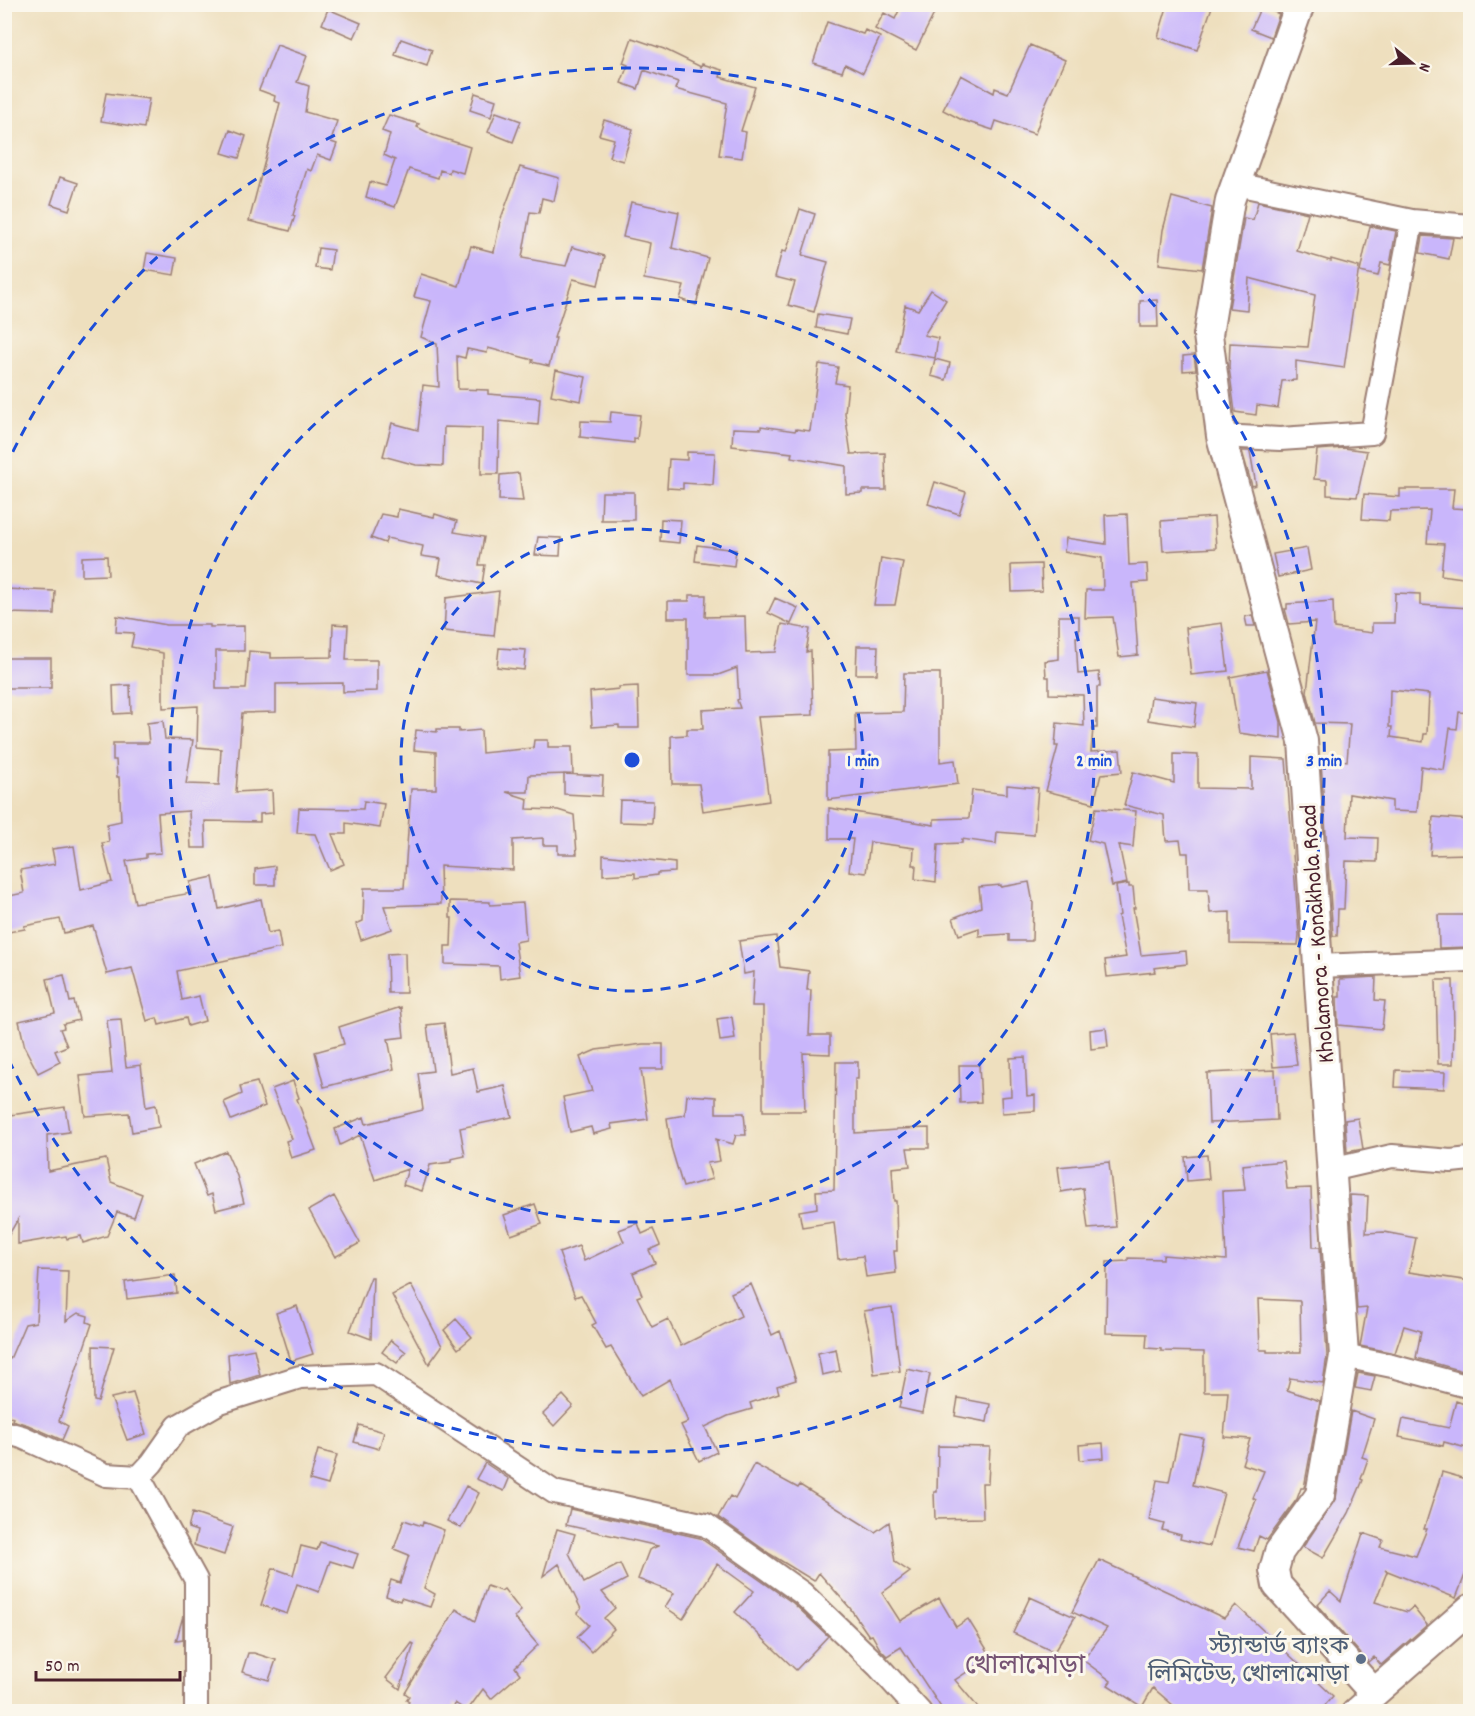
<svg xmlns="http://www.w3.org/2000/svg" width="1475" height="1716" font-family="Dekko,'Noto Sans Bengali',sans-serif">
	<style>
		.building { fill: #c9b6fb; fill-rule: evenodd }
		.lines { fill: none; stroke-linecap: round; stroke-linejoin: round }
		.minor-casing { stroke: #9c7f74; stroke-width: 26 }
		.major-casing { stroke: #9c7f74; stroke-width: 32 }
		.minor { stroke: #fff; stroke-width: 22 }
		.major { stroke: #fff; stroke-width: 28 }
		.ring { fill: none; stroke: #1d4ed8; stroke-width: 3; stroke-dasharray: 10 8 }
		.service-dot { fill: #5c6f8a; stroke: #fbf7ec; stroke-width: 2 }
		.labels { text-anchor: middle; stroke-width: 6; stroke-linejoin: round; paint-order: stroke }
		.street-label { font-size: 24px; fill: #4a1f2b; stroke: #fbf7ec }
		.service-label { font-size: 24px; fill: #4e5e75; stroke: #fbf7ec; text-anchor: end }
		.quarter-label { font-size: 27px; fill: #765474; stroke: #fbf7ec }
		.centre { fill: #1d4ed8; stroke: #fbf7ec; stroke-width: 3 }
		.ring-label { font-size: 18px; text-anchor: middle; font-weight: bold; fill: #1d4ed8; stroke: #fbf7ec; stroke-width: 6; stroke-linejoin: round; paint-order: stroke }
	</style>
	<rect width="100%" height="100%" fill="#fbf7ec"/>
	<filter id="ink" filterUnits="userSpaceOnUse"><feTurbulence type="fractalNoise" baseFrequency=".0167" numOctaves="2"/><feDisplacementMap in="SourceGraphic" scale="12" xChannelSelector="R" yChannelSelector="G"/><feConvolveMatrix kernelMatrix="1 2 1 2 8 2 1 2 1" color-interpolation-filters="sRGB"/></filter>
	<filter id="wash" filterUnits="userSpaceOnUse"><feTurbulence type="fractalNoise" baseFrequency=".008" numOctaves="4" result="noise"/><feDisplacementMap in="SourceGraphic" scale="24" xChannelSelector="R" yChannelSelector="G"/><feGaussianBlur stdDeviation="1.35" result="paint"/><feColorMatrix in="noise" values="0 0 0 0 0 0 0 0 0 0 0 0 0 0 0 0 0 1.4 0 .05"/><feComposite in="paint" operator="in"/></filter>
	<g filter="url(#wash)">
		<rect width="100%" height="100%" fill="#eedfbe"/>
		<g id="blocks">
			<path class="building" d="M902,4l14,7 4,-7h19l-23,46 -41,-21 9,-16 11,6z
				M1168,4h45l-16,46 -39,-13z
				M1261,6l18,8 -8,23 -20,-8z
				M328,9l33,14 -7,15 -32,-14z
				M827,22l36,12 2,-4 15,7 -17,36 -18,-9 -3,8 -29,-9z
				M632,38l32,11 37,18 1,-3 20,6 -2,7 35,10 -14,44 5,1 -4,26 -23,-3 8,-52 -52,-14 3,-7 -34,-12 -6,19 -17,-6 7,-18 -5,-2z
				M401,39l31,11 -5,16 -32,-11z
				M277,45l30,11 -10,26 12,4 -4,26 32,9 -6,21 6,2 -6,16 -14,-5 -6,16 -4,-2 -14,46 2,1 -5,15 -41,-10 31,-118 -6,-2 1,-5 -16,-6z
				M1030,45l35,15 -20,45 -10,29 -39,-13 -3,9 -31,-10 -19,-10 18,-35 33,18 1,-5 13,5z
				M106,93l43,6 -5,29 -43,-7z
				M475,93l21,7 -5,17 -21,-7z
				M496,112l25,9 -8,21 -25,-10z
				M389,115l30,9 -2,3 16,8 37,12 -7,26 -13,-4 -1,4 -9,-3 -2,8 -29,-9 -14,38 -29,-10 4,-15 16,4 9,-26 -11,-5 6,-21 -8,-3z
				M604,120l29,9 -10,32 -14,-4 5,-18 -15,-4z
				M230,130l16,6 -7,22 -17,-5z
				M520,167l39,11 -5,23 -12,-3 -3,15 -9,-1 -8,46 44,8 6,-19 33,9 -7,29 -25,-6 -19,59h2l-7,28 -17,-4 1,-2 -45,-12 -1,5 -20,-4 -2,9 -8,-2 1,33 30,1v4l52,4 -2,27 -39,-4 -1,53h-17l1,-46 -38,-1 -1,39 -27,-1 -33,-9 9,-33 26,7 5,-45 16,2 -2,-43 -16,-7 10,-36 -17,-4 7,-23 38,12 12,-40 23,6 6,-31z
				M60,177l18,6 -9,27 -18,-6z
				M1172,197l40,11 -10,61 -43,-5 4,-34z
				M631,202l48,10 -7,36 36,10 -12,47 -16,-6 4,-13 -40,-7 6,-36 -27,-6z
				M1258,202l50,11 -11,38 34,10v-2l28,8 -15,101 -48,-7v19l-14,1 -4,27 -21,-3 -1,10 -21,-3 -6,-45 1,-24 78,4 7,-52 -66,-17 -2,32 -18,-2 15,-90 9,2z
				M800,209l15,5 -13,41 26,7 -14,50 -26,-7 7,-23 -20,-5 7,-26 4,1z
				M1370,226l26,5 -6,34 -9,-2 -3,13 -18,-4z
				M1423,236l30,2 -4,21 -29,-6z
				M318,248l15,2 -3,20 -15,-2z
				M147,253l30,5 -3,17 -30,-5z
				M931,290l15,10 -22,35 14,3 -3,20 -39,-7 9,-46 13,5z
				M1157,300l1,27h-18v-26z
				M818,314l32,5 -3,15 -31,-6z
				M1194,355l2,15 -13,1v-15z
				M935,359l15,4 -4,17 -15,-4z
				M819,364l19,3 -3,16 13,2 -3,28 6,41 34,-1 1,37h-24v3l-16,1v-28l-55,-9 1,-4 -60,-7 1,-18 28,1v-3l34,5 1,-2 14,2z
				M556,370l30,7 -5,24 -30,-6z
				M611,412l29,3 -3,24 -3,-1v5l-54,-6 1,-16 29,1z
				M1344,448l23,3 -10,46 -30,-2v-15l-13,-1 3,-29z
				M1242,451h8l6,34 -4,1z
				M687,452l28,1 -2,32 -30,-2v6l-16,-1 2,-29 18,1z
				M519,473l4,28 -24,-1 1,-25z
				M935,482l31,10 -7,22 -31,-10z
				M1400,489h54l-2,19 18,1v70l-29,-4 3,-31 -17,-1 3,-33 -40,1 -1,10 -27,-2 2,-25 36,3z
				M602,492h32v28h-33z
				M398,509l36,8 1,-3 22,7 -3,11 30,5 -5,28h6l-3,19 -44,-9 3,-16 -20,-3 2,-10 -36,-8 -2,5 -14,-5 10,-24 16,3z
				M1127,514l2,51 18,-1 1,18 -15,1 5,72 -19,2 -6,-40 -28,1 1,-28h17l-1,-32 -38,-6 2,-14 40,6 -1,-29z
				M1214,517l2,31 -53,3 -2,-30z
				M661,519l20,1 -2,23 -19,-2z
				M538,537l23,1 -1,18 -25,-1z
				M697,545l39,5 -2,16 -39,-5z
				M1307,548l4,22 -33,7 -5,-23z
				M107,556l1,19 -26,1v-19z
				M881,558l22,4 -8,43h-21z
				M1041,564l1,27 -30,1 -1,-27z
				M4,589l51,2 -1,23 -50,-1z
				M499,591l-5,45 -50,-5 2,-33z
				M1395,593l25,1v11l50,3v105l-11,-1 -2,17 -7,-1 -6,42 -23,-4 -4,46 -25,-1v-10l-43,-7 -2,43 31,1 -1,24 -31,-1 -2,48h-6l-1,27h-4l-12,-174 7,-1 1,-3 18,3 3,-37 -35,-1 -8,-31 8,-70 -26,2 -4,-15h2v-5l46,-3 1,27 38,5v-10h22zM1390,690l39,4 -2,40h-3l-1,8 -32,-5 1,-10h-3z
				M689,595h17l-1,22 40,-1 1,37 30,-1 6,-28 28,5 -4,23 5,-1 2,64 -55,2 11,84 -66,10 -4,-27h-27l-1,-48 16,-1v-6h16l-1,-19 38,-2 -3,-8 2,-1 -2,-31 -19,7h-30v-57h-20v-17h21z
				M775,598l23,10 -7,16 -23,-11z
				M1252,615l3,11h-8l-2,-9z
				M117,616l50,9h43v2l34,-1v25h-28v38h30l3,-38 22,2v5l61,-1 1,-33 15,1 -2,35h31v31l-34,1v-9l-67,1v28l-34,1 -6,79 36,-2 1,23 -13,1v8l-55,-1 1,27h-15l-2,-37 -31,2 3,40 -15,1v4l-20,3 9,42 57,-10 -2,-11 23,-5 6,32 42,-10 7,34 10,-2 3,17 -104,23 5,29 17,-4 6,25 -17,5 -2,-8 -27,7 -2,-7 -10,3 -15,-53 -25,6 -14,-48 -29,7 -4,-14 -36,7 1,3 -16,3 -5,-22v-13l20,-4 -4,-23 35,-6 -3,-15 22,-3 7,44 31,-8 -10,-39 7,-1 -2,-18 14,-3 -2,-44h-2l-1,-17h-3v-17h36l-2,-20 16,-2 2,18 28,1 -7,44 33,1 2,-36 -24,-2 1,-41 -35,2v-55l-32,-6 3,-14 -18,-1z
				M1059,616h20v21h-3l2,37 21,-2 1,15h-3v41h-4l-2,24 29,-2 2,22 -21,2 -7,29 -48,-12 12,-45h-3l2,-23 27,3 -1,-31 -34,-1v-17h-3l-1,-16 14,-2z
				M1222,623l6,48 -37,4 -5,-47z
				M857,646h21l-1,28h-21z
				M499,648l27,2 -2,20 -27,-3z
				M4,658h47v30h-47z
				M1267,670l14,52v17l-42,-6 -9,-56z
				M904,673h36v89l15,-2 3,24 -130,16v-48l28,-1 -1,-38 48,-1z
				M130,685l1,28 -17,1 -1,-28z
				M638,686l1,42h-20v-3l-27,2 -2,-35 29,-3v-2z
				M1151,697l46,6 -3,24 -46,-7z
				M437,729h22v3l22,-2 1,23 51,-5 1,-8h14v7h24l1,27 -44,1 -1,17h-22l22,7 -1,10 31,1 16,5 3,39h-19v-9h-15v-7l-30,2v30l-73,-4 1,38 -57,2 8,23 -31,11 -5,-16 7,-3 1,-33h40l7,-99h25v-37l-22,-2 2,-20 21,2z
				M1174,754l24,1v33l53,1v-32l35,2 13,176 -1,10 -68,-1v-32l-20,1 -2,-24h-19l-1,-36h-6l-2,-13 -14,1 -2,-26 -40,-10 9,-33 41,11z
				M564,774l39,2 -1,20 -38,-2z
				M1007,785l31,3 -4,47 -37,-3 -1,12 -34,-5v4l-24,1 -2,38 -21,-3 1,-14h-3l1,-17 -44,-6 -4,31 -17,-2 4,-32h-24v-31l105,17v-6l35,-1 3,-28 35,4z
				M620,800l33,1 -1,22 -33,-1z
				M364,801l20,3 -4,24 -34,-5v11h-14l12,30 -14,6 -15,-36 -18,-1 2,-25 64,1z
				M1096,808l40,3 -3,36 -14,-2 8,38 -15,3 -9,-42 -15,-4z
				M1433,817l37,3v34l-40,1z
				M603,855l72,8v9l-18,1v2l-22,3v-5l-32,2z
				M275,866v19h-20v-16z
				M1029,882l4,21 -1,38h-23v-7l-30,2v-8l-20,7 -6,-17 28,-11 -2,-20 22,-2v2z
				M1129,884v3h4l2,21h-2l8,47 45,-4 1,13 -33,4 1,4 -48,5 -2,-17 21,-3 -8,-41 2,-1 -4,-29z
				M450,901l40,1v3l33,-2 3,37 -11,2 5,34 -20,3 -1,-13 -54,-2v-18h6l1,-28h-2z
				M1438,915h32v32l-31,1z
				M776,936l4,31 29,4 -2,19h4l-2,45h21v19l-27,-1 2,58h-42v-105h-11l2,-34 -10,2 -5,-33z
				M405,953l1,40h-18l-1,-39z
				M64,975l6,27 4,-1 5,19 -16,4 1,4 -4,1 7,17 -12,5 5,11 -22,11 -13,-25 -6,-27 36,-8 -8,-34z
				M1376,977l-1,23 10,1 -3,28 -44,-4 -1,-28h3v-18z
				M1436,980h17l1,48 -1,36h-15z
				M401,1007l3,30 -16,2 6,30 -70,18 -9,-35 29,-8 -5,-17z
				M732,1017l3,22 -15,2 -3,-22z
				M121,1019l5,48 15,-2 5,42 10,-2 3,22 -27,5 -3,-19 -44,3 -5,-40 32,-3 -5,-53z
				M444,1023l6,50 23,-5 5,24 27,-6 7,31 -52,11 5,28 -14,3v3l-21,3 -8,26 -19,-6 5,-16 -33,11 -15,-45 -20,10 -5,-16 29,-12 2,7 57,-14 -5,-37 15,-2 -6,-46z
				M1106,1028l2,19 -17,2 -1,-19z
				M1293,1032l4,33 -24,2 -3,-33z
				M643,1044h20v25h-22l7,50 -37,5 1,5 -19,5 -2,-7 -21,5 -7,-35 29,-6 -12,-34 16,-7z
				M1025,1057l2,39 8,-1v16l-33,2 -1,-16 10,-1 -1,-38z
				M836,1062h22v17h-3v54l41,-3v-1l33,-1v20h-22l3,18 -18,2 2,33h2l1,50h-3l2,22 -30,4 -3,-21 -25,3 -4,-37 -32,5 -3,-16 18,-3 -1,-17 18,-1z
				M959,1065h20l2,37 -21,1z
				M1275,1070l2,50 -68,3 -2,-50z
				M1396,1070l49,2 -1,17 -49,-2z
				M293,1081l6,17 -2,1 19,51 -25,8 -5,-17 6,-2 -20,-50z
				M257,1082l8,24 -34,14 -7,-18 18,-8 -2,-8z
				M687,1095l29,2v16h28l2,22h-10l-3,9 -17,-5 4,22 -13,2 5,16 -29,8 -12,-40 -4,-29 18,-3z
				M65,1107l4,25 -22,3 1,36 58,-12 5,23 31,12 -8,23 -17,-5 -10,24 -24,7 -2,-7 -14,3 -1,-3 -48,8v-25l-14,24v-127z
				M1358,1118l5,31 -16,3 -2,-32z
				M226,1151l11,25 7,27 -28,7 -4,-16 -5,2 -13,-32z
				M1207,1155l2,24 -22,2 -2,-24z
				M1284,1161l3,28 24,-1 2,59h7l7,108 -4,28 -33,-5 -3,12 33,11 -16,87h-3l-4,11 -30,41 -8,-4 -5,15 -16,-4 18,-47 -3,-2 11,-27 -22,-7 8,-25 -26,-2 4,-45h-24v-40l-43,-1v-2l-15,-1 1,-14 -41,-1 1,-71 21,-1v-3l35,1v-4l63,5 -3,-69 22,-1 -3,-25zM1258,1299l42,2 1,51h-34v-2h-7z
				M1109,1162l7,65 -28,2 -5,-41 -22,4 -3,-25z
				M1350,1195l18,1 -2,37 18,-1 32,6 -7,34 61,9v92l-54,-15 5,-27 -17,-5 -9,27 -35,-7 7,-38 -10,1z
				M334,1196l26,47 -25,14 -26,-47z
				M535,1204l7,20 -31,11 -7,-20z
				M638,1223l4,11 11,-5 7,16 -11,5 6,13 -22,10 9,22 -5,2 15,30 16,-8 13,27 60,-30 -10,-23 20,-9 21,51 8,-4 16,49 -19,6 2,7 -29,10 2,6 -24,7 -23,11 12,25 -18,9 -18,-36 7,-3 -18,-43 -29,17 -30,-49 -5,2 -14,-24 4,-2 -15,-28 -6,2 -16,-44 20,-7 5,15 40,-19 -5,-12z
				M39,1270l29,1 -2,50 12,-8 10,3 -1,6 5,2 -33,97 9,5 -6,14 -34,-15 -16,-5 1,-2 -9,-3v-48l3,-8h3l15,-35 11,-2z
				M175,1275l2,18 -50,6 -2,-17z
				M371,1277h2l-2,62 -21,-8z
				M411,1285l31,61 -13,18 -37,-69z
				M297,1306l16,48 -22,7 -15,-48z
				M892,1307l8,64 -26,3 -4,-37 -6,-26z
				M456,1319l16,18 -14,12 -14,-19z
				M391,1340l15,12 -9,11 -15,-11z
				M93,1346l21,1 -16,55 -4,-1z
				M254,1349l6,26 -30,9 -2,-30z
				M836,1349l4,22 -18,4 -4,-22z
				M907,1369l23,5 -8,39 -23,-5z
				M1358,1373l17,3 -4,15 -16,-3z
				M133,1393l13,41 -19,6 -16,-42z
				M563,1395l10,11 -19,20 -11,-12z
				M958,1398l32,6 -3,18 -32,-6z
				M1456,1401l14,5v43l-26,-7 -1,4 -44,-9 4,-18 46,9z
				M1351,1411l23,8 -12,38 6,2 -7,20 2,1 -14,33 -26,45 -20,-11 33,-49z
				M359,1425l25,7 -5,17 -25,-7z
				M1179,1434l24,4 -10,47 31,8 -14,53 -30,-7 1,-4 -19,-5 2,-6 -15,-4 8,-40 12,2z
				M1103,1443l1,15 -24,2 -1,-15z
				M938,1446l52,1 -2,36h-6l1,35 -48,1 -1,-27h3z
				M318,1450l19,5 -9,30 -18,-5z
				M485,1463l24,16 -5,12 -28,-12z
				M754,1464l44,24 2,-3 75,47 14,-10 6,40 15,10 -28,21 18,28 39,-23 17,29 12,-8 23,37 -36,24 27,32h-38l-43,-65 -14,9 -7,-7 -8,-14 -3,1 -19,-28 -31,-35 -5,8 -44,-27 -52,-37 12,-21 5,3z
				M1442,1472l28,8v82l-14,36 -71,-28 2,2 -12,30 32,10 6,-5 14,18 -46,40 -7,-8 -6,5 -51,-57 13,-14 11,10 22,-68 20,7 -3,7 36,9 11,-27h-3z
				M466,1486l13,7 -18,35 -14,-7z
				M570,1509l130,29 93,65 35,33 -32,34 -61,-58 19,-21 -37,-27 -34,55 -18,-12 9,-14 -36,-14 11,-29 9,-4 -92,-21z
				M192,1513l41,14 -9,28 -30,-10 3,-14 -9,-3z
				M404,1520l18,6 1,-4 21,8 -20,58 11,6 -5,13 -29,-9 -1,3 -14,-5 5,-16 9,3 9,-28 -15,-6z
				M557,1529l18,5 -6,19 15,30 36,-19 7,15 -25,13 13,16 -11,10 10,11 -23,23 -14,-15 12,-12 -12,-12 4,-4 -22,-45 -16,12z
				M320,1542l38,12 -5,14 -23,-7 -11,31 -22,-8 -10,30 -26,-9 12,-37 20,7 8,-29 16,4z
				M1099,1560l125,58 12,-13 97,91 -14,16h-138l-28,-24 -11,19 -34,-22 3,-4 -28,-21 24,-32 -35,-16z
				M487,1586l14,5 3,-2 17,22 -7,6 24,28 -23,22 5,7 -29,25 -8,-10 -16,22 -12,-8 -2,9h-52l8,-10 -3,-2 3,-4 -4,-3 51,-84 19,12z
				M1030,1597l45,20 -21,35 -41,-19z
				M183,1616v24l-7,1z
				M412,1643l2,1 -14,45 -14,-11z
				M248,1653h6l22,7 -7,20 -27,-8z"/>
		</g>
	</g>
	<g filter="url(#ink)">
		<use href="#blocks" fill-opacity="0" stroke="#9c7f74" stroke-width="1.5"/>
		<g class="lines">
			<defs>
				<path id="minor" d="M1412,221l58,5
					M1221,436l59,3 92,-6 40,-212 -176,-37
					M1318,966l152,-6
					M1331,1170l61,-14 59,5 19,-2
					M1344,1356l48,10 78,21
					M4,1432l18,5 84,38 33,2 13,-14 26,-37 42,-24 80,-25 76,-3 178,118 152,33 96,68 76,73 42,46
					M139,1477l57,103v132
					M1353,1712l21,-19"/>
				<path id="major" d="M1300,4l-70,196 -22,135 13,101 82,305 41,615 -24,139 -41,57 -5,18 3,15 97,108 96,-84"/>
			</defs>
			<use href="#minor" class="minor-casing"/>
			<use href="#major" class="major-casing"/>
			<use href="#minor" class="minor"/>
			<use href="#major" class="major"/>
		</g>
	</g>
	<g class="ring">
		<circle cx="632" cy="760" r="231"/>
		<circle cx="632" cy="760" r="462"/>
		<path d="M5 468A692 692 0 1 1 5 1052"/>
	</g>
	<circle class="service-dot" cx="1361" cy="1659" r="6"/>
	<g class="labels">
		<g class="street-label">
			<text transform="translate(1316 934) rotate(-94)" y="8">Kholamora - Konakhola Road</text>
		</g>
		<g class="service-label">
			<text x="1349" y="1653">স্ট্যান্ডার্ড ব্যাংক<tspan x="1349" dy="28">লিমিটেড, খোলামোড়া</tspan></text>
		</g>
		<g class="quarter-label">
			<text x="1025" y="1673">খোলামোড়া</text>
		</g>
	</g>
	<circle cx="632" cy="760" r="9" class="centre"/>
	<g class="ring-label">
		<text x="863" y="766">1 min</text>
		<text x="1094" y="766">2 min</text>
		<text x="1324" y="766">3 min</text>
	</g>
	<rect width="1475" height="1716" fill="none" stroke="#fbf7ec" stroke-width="24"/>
	<g transform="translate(1412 63) rotate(109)" stroke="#fbf7ec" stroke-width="4.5" paint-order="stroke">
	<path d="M0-4.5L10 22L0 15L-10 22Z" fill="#4a1f2b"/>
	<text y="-9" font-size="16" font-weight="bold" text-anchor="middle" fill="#4a1f2b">N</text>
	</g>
	<path d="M36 1671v9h144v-9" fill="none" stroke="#4a1f2b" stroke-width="3"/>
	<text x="45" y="1671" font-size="18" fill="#4a1f2b" stroke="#fbf7ec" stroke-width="4.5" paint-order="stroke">50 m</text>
</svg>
